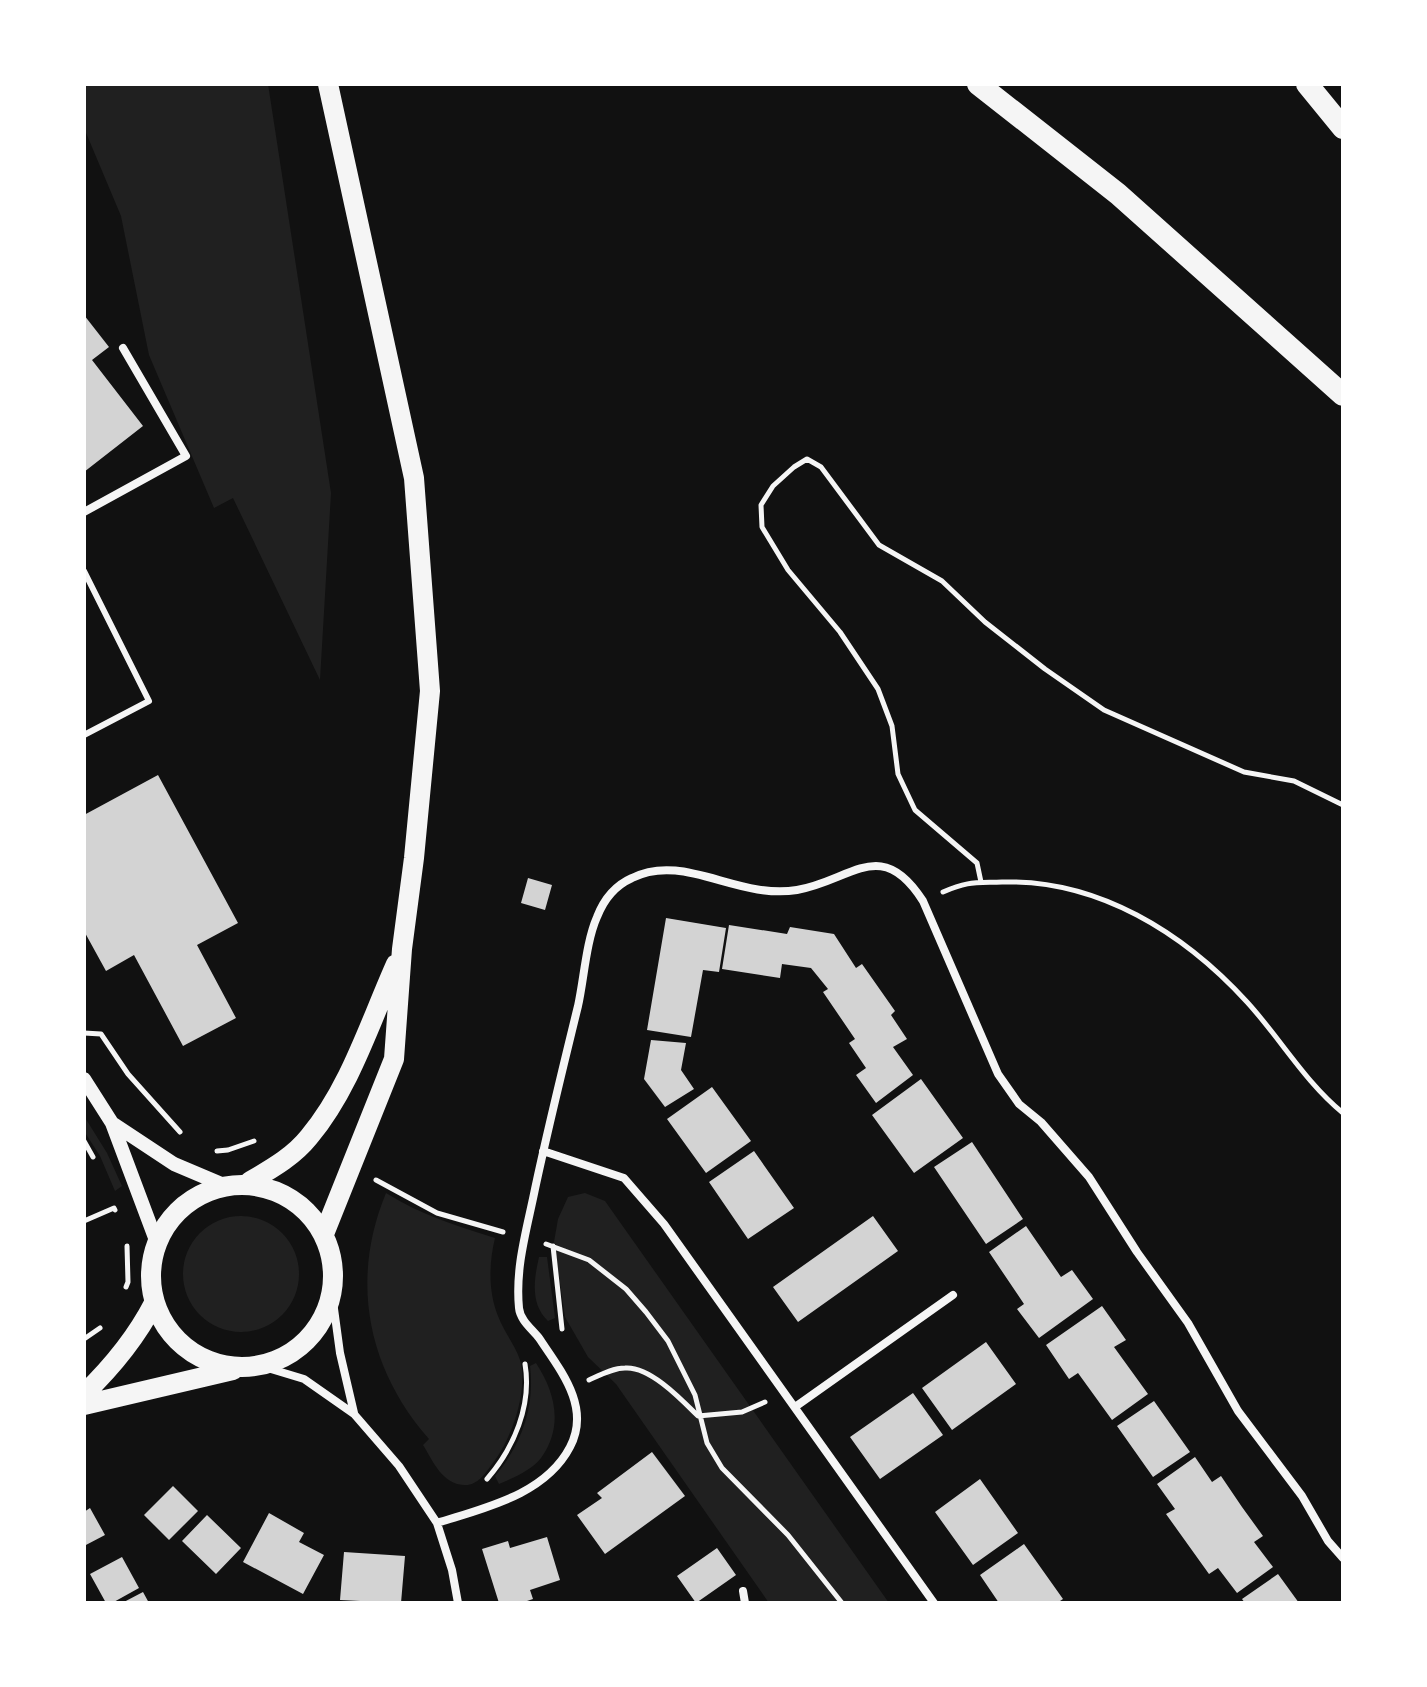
<svg xmlns="http://www.w3.org/2000/svg" width="1427" height="1687" font-family="'Asap Condensed',sans-serif">
	<style>
		.green { fill: #202020 }
		.building { fill: #d3d3d3 }
		.lines { fill: none; stroke-linecap: round; stroke-linejoin: round }
		.path { stroke: #f5f5f5; stroke-width: 5 }
		.service { stroke: #f5f5f5; stroke-width: 6 }
		.minor { stroke: #f5f5f5; stroke-width: 8 }
		.tertiary { stroke: #f5f5f5; stroke-width: 14 }
		.primary { stroke: #f5f5f5; stroke-width: 20 }
		.trunk { stroke: #f5f5f5; stroke-width: 22 }
	</style>
	<rect width="100%" height="100%" fill="#111"/>
	<path class="green" d="M84,84h184l63,409 -11,187 -87,-182 -19,10 -65,-153 -28,-139 -37,-88z
		M84,1116l23,37 15,33 -7,5 -15,-35 -16,-25z
		M386,1193c35,22 71,33 109,45 -6,25 -7,53 3,78 6,16 17,29 22,44 9,30 -9,81 -28,104 -7,10 -15,22 -28,21 -22,-1 -31,-24 -41,-40l6,-6c-62,-71 -79,-159 -43,-246z
		M585,1193l20,8 284,402h-120l-153,-219 -28,-27 -23,-40 -11,-75 4,-23 10,-22z
		M183 1274a58 58 0 1 1 116 0a58 58 0 1 1-116 0Z
		M539,1257h8l8,61 -7,3c-18,-17 -14,-42 -9,-64z
		M536,1363c19,29 28,63 5,95 -9,12 -28,20 -42,26l-4,-8c27,-32 40,-69 35,-110z"/>
	<path class="building" d="M84,315l25,32 -17,13 51,66 -59,46z
		M158,775l80,148 -41,22 39,73 -53,28 -49,-91 -28,16 -22,-40v-116z
		M528,878l24,7 -7,25 -24,-7z
		M666,918l60,10 -7,44 -16,-2 -12,67 -44,-7z
		M729,925l58,9 3,-7 44,7 22,34 6,-4 33,47 -4,4 16,24 -14,8 20,28 -37,28 -20,-28 10,-7 -17,-25 6,-4 -32,-47 5,-3 -17,-21 -29,-4 -2,14 -58,-9z
		M651,1040l35,3 -5,27 13,19 -29,18 -21,-28z
		M921,1079l42,59 -49,35 -42,-58z
		M712,1087l39,54 -45,32 -39,-54z
		M972,1142l51,77 -37,25 -52,-77z
		M754,1151l40,57 -46,31 -39,-57z
		M873,1216l25,35 -100,71 -25,-35z
		M1026,1226l35,51 11,-7 21,29 -54,39 -22,-29 7,-5 -35,-52z
		M1102,1306l24,34 -12,7 34,47 -36,26 -34,-47 -9,6 -23,-34z
		M986,1342l30,42 -64,46 -30,-42z
		M913,1393l30,42 -63,44 -30,-42z
		M1154,1401l36,51 -37,25 -36,-51z
		M652,1452l33,44 -80,58 -28,-39 25,-17 -5,-5z
		M1195,1457l17,25 9,-6 21,31 21,29 -9,6 19,25 -36,26 -19,-25 -9,6 -43,-60 9,-5 -18,-25z
		M980,1479l38,54 -45,32 -38,-53z
		M173,1486l25,25 -29,29 -25,-25z
		M90,1508l15,27 -21,11v-34z
		M269,1513l35,20 -5,9 25,13 -21,39 -60,-32z
		M207,1515l34,33 -25,26 -34,-33z
		M547,1537l13,43 -30,10 3,9 -12,4h-22l-17,-54 26,-8 2,7z
		M1024,1544l39,55 -6,4h-58l-19,-28z
		M717,1548l19,27 -40,28 -19,-27z
		M344,1552l61,4 -4,47 -61,-3z
		M122,1557l17,31 -27,15h-6l-16,-29z
		M1278,1574l21,29h-54l-3,-4z
		M143,1592l6,11h-27z"/>
	<g class="lines">
		<path class="path" d="M981,882l-4,-19 -62,-53 -17,-36 -6,-48 -14,-37 -38,-57 -52,-62 -26,-43 -1,-22 12,-19 21,-19 13,-8 14,8 58,78 63,36 43,41 60,47 59,41 140,62 50,9 49,24
			M943,892c25,-11 32,-9 59,-10 96,-3 182,51 245,120 33,36 58,80 96,111
			M84,1033l17,1 27,40 52,58
			M84,1141l9,16
			M217,1151l11,-1 26,-9
			M376,1180l61,33 66,19
			M84,1221l30,-13 1,2
			M546,1244l43,16 37,29 20,23 22,29 27,54 12,48 15,25 66,67 54,68
			M553,1246l9,83
			M126,1287l2,-5 -1,-36
			M84,1339l16,-11
			M589,1380c11,-5 24,-12 36,-12 25,-2 57,32 73,48l44,-4 23,-10
			M487,1479c27,-31 45,-74 38,-115"/>
		<path class="service" d="M84,571l65,130 -65,34"/>
		<path class="minor" d="M84,512l102,-56 -63,-108
			M543,1151l81,27 40,46 270,379
			M332,1294l8,59 14,60
			M261,1366l43,13 50,35 45,52 38,57 15,47 6,33
			M795,1407l158,-112
			M437,1523c47,-15 108,-28 133,-76 21,-40 -9,-76 -31,-109 -7,-9 -19,-18 -20,-30 -4,-41 8,-79 16,-119 13,-61 28,-122 43,-183 6,-27 8,-64 19,-89 7,-18 17,-31 35,-39 52,-26 105,22 165,12 54,-9 84,-55 126,11l75,173 21,30 22,18 48,55 48,75 51,71 50,88 64,85 26,45 15,17
			M743,1591l2,12"/>
		<path class="tertiary" d="M84,1079l28,44 45,120
			M112,1123l62,41 52,22"/>
		<path class="primary" d="M249,1182c22,-13 44,-25 60,-45 41,-49 61,-115 87,-173
			M151 1276a91 91 0 1 1 182 0a91 91 0 1 1-182 0Z
			M324,1234l70,-175 8,-110 12,-91 16,-167 -16,-213 -86,-394
			M84,1394c28,-27 52,-56 70,-91
			M84,1405l149,-35"/>
		<path class="trunk" d="M978,84l140,110 225,201
			M1307,84l36,44"/>
	</g>
	<rect width="1427" height="1687" fill="none" stroke="#ffffff" stroke-width="172"/>
</svg>
